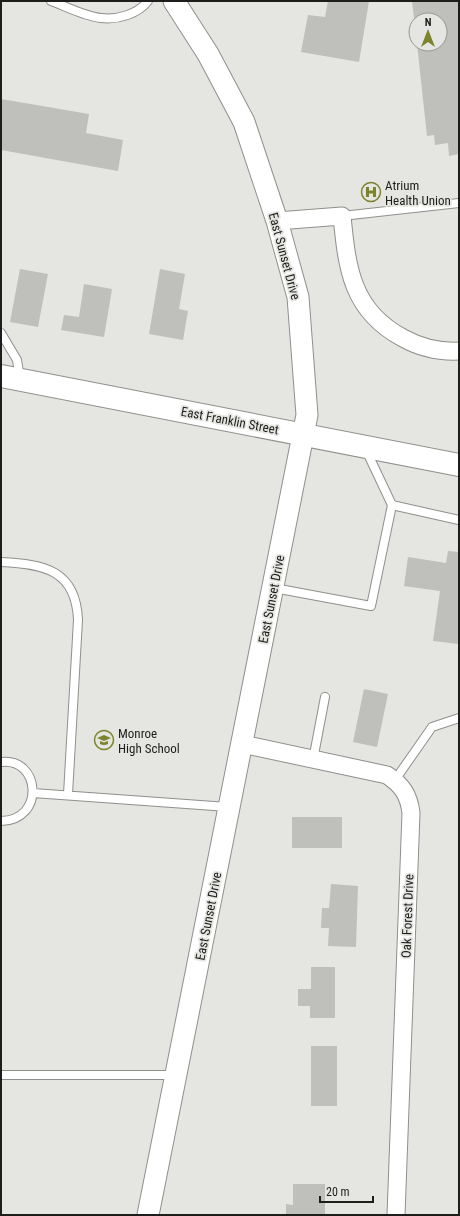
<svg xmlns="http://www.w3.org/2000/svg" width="460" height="1216" font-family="'Roboto Condensed',sans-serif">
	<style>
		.building { fill: #bfbfbb }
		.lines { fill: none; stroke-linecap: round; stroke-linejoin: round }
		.service-casing { stroke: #8f908c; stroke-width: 10 }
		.minor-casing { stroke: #8f908c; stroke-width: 19 }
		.tertiary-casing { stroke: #8f908c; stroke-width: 23 }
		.secondary-casing { stroke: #8f908c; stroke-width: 24 }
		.service { stroke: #fff; stroke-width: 8 }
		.minor { stroke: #fff; stroke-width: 17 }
		.tertiary { stroke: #fff; stroke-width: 21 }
		.secondary { stroke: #fff; stroke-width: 22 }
		.labels { text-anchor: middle; stroke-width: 3.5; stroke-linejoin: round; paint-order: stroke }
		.poi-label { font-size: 13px; fill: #1d1e1c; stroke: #e5e5e1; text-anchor: start }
		.street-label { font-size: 13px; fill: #1d1e1c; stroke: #e5e5e1 }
	</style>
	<rect width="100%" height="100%" fill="#e5e5e1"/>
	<path class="building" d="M328,1h41l-10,61 -58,-10 7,-37 17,2z
		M412,1h47v153l-10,2 -1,-13 -13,2 -1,-10 -7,1 -10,-92h23v-24h-24l-1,7z
		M1,99l88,15 -3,19 37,7 -5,31 -117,-21z
		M20,269l28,5 -10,53 -28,-5z
		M160,269l25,5 -6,35 9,2 -5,29 -34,-6z
		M84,284l28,5 -8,48 -43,-7 3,-15 15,2z
		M448,551l11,1v92l-26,-3 7,-50 -36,-5 4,-29 38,6z
		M364,689l24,5 -11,53 -24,-5z
		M292,817h50v31h-50z
		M331,884l27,2 -2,61 -28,-1 1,-18h-8l1,-20h7z
		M311,967h24v51h-25v-12h-12v-17h13z
		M311,1046h26v60h-26z
		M293,1184h32v31h-39v-11l7,1z"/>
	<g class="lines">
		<defs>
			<path id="service" d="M51,1c14,5 35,16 50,17 17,2 37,-4 47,-17
				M342,216l117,-13
				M1,333l16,27 3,18
				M366,450l26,55
				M1,562c43,2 75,8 77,58l-10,174
				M274,588l97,18 21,-101 67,15
				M313,760l12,-63
				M1,762c39,-5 45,58 0,59
				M395,780l37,-53 27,-9
				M33,793l195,14
				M1,1075h174"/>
			<path id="minor" d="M277,221l65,-5c5,53 10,95 61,122 18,10 35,14 56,13
				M242,744l145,31c15,10 22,20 24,38l-15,402"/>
			<path id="tertiary" d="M148,1215l159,-800 -9,-118 -21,-76 -33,-99 -36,-68 -34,-53"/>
			<path id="secondary" d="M1,376l458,89"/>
		</defs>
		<use href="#service" class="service-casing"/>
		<use href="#minor" class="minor-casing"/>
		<use href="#tertiary" class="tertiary-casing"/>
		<use href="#secondary" class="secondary-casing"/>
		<use href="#service" class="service"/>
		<use href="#minor" class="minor"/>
		<use href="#tertiary" class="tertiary"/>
		<use href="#secondary" class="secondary"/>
	</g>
	<defs>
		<symbol id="hospital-ring" viewBox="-11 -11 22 22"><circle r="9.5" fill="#e5e5e1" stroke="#7d822c" stroke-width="1.5"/><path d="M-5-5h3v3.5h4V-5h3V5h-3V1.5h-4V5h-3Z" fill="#7d822c"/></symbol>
		<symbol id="school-ring" viewBox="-11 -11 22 22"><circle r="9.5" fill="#e5e5e1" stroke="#7d822c" stroke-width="1.5"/><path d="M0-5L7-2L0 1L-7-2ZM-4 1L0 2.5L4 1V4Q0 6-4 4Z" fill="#7d822c"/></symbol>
	</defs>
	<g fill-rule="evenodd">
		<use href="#hospital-ring" x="360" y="181" width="22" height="22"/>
		<use href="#school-ring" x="93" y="729" width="22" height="22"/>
	</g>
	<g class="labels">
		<g class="poi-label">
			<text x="385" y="190">Atrium<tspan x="385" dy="15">Health Union</tspan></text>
			<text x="118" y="738">Monroe<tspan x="118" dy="15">High School</tspan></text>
		</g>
		<g class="street-label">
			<text transform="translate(285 256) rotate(75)" y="5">East Sunset Drive</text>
			<text transform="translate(230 420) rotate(11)" y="5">East Franklin Street</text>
			<text transform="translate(271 599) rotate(-79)" y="5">East Sunset Drive</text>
			<text transform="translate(208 916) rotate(-79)" y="5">East Sunset Drive</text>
			<text transform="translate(407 916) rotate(-88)" y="5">Oak Forest Drive</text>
		</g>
	</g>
	<rect width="460" height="1216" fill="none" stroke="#1d1e1c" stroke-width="4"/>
	<g transform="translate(428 32)"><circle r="19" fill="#e5e5e1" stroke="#959592"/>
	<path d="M0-3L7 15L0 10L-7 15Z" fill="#7d822c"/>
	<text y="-6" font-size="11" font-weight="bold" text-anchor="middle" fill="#1d1e1c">N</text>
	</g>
	<path d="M320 1196v6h53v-6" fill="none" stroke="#1d1e1c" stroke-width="2"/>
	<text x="326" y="1196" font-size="12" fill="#1d1e1c" stroke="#e5e5e1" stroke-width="3" paint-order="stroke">20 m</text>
</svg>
